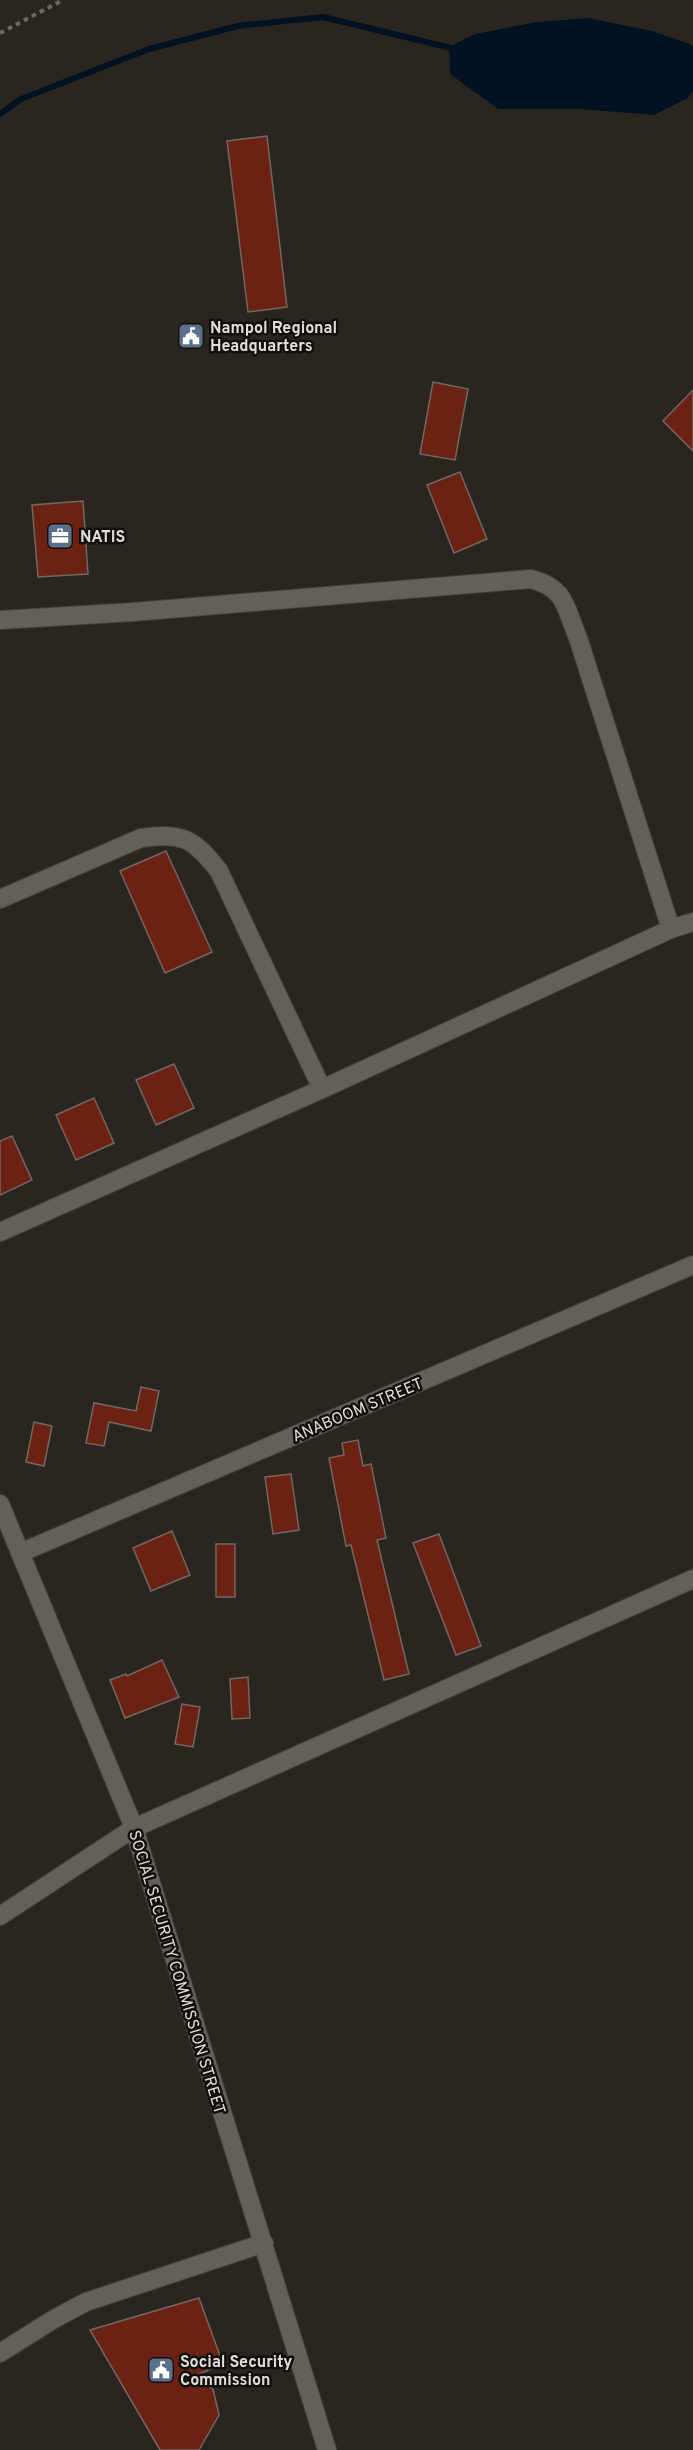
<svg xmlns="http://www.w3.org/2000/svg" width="693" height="2450" font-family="Overpass,sans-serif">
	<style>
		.water { fill: #011323 }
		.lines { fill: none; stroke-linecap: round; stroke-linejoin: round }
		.stream { stroke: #011323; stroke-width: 6 }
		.building { fill: #6b2212; stroke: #716765; stroke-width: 1.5 }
		.minor-casing { stroke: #44413b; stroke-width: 20 }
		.path { stroke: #6d6a64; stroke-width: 4; stroke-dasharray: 4.5 4.5; stroke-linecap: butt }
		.minor { stroke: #645f58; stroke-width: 18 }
		.labels { text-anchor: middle; stroke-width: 5; stroke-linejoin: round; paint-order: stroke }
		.poi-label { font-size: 16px; font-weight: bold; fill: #e1deda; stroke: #110f0c; text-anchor: start }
		.street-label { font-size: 16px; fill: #e1deda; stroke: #110f0c }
	</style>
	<rect width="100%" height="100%" fill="#2a261f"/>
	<path class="water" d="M588,18l64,13 38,13 3,3v44l-5,7 -34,17 -74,-6h-82l-48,-35 -1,-27 26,-13 62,-12z"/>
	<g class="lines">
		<path class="stream" d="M0,114l21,-15 128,-50 89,-23 85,-9 132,32"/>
	</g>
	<path class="building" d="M267,136l20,171 -39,5 -21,-171z
		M433,382l35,7 -13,71 -35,-6z
		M693,390v61l-30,-30z
		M460,472l27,67 -33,14 -27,-68z
		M83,501l5,73 -50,3 -6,-72z
		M166,851l46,101 -47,21 -45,-102z
		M174,1064l20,44 -38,17 -20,-45z
		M94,1098l20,45 -38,17 -20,-45z
		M12,1136l20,44 -32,15v-54z
		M141,1387l18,4 -8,40 -42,-9 -5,24 -18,-3 8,-40 42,8z
		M34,1422l18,4 -8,40 -18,-4z
		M358,1440l5,26 8,-2 15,74 -9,2 32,134 -25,6 -33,-135 -5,1 -17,-88 15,-3 -2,-12z
		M291,1474l8,56 -26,4 -8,-57z
		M172,1531l18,44 -39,16 -18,-43z
		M439,1534l42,112 -25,9 -43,-112z
		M216,1544h19v53h-19z
		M162,1660l17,37 -54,21 -15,-38 16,-6 1,2z
		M248,1677l2,41 -18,1 -2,-40z
		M182,1704l18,3 -7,40 -18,-3z
		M199,2298l24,66 -29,12 19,13 6,26 -20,35h-39l-70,-120z"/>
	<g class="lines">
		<defs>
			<path id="minor" d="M0,620l133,-8 398,-33c35,9 34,28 47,59l93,291
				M0,899l141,-61c42,-6 53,1 78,33l103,218
				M0,1232l322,-143 349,-160 22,-7
				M0,1504l134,324 193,622
				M20,1553l673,-288
				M0,1916l134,-88 559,-249
				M0,2353l54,-34 32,-17 178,-59"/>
		</defs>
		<use href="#minor" class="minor-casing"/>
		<path class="path" d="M0,33l63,-33"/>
		<use href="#minor" class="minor"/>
	</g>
	<defs>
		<symbol id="civic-square" viewBox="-11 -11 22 22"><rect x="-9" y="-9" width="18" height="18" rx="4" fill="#5c6f8a" stroke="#110f0c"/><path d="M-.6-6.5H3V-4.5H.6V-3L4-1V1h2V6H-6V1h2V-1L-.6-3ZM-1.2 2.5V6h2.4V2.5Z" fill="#fff"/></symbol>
		<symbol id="office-square" viewBox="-11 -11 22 22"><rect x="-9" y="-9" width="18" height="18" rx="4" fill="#5c6f8a" stroke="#110f0c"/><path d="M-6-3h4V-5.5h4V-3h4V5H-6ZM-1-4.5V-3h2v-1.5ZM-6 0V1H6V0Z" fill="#fff"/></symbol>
	</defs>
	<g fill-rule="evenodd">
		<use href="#civic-square" x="176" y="321" width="30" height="30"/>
		<use href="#office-square" x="45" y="521" width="30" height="30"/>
		<use href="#civic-square" x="146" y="2355" width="30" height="30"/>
	</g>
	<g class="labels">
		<g class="poi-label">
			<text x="210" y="333">Nampol Regional<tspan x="210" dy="18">Headquarters</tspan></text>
			<text x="80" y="542">NATIS</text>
			<text x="180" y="2367">Social Security<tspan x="180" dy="18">Commission</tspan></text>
		</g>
		<g class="street-label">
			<text transform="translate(357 1409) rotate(-23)" y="6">ANABOOM STREET</text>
			<text transform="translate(178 1972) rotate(73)" y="6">SOCIAL SECURITY COMMISSION STREET</text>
		</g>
	</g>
</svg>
